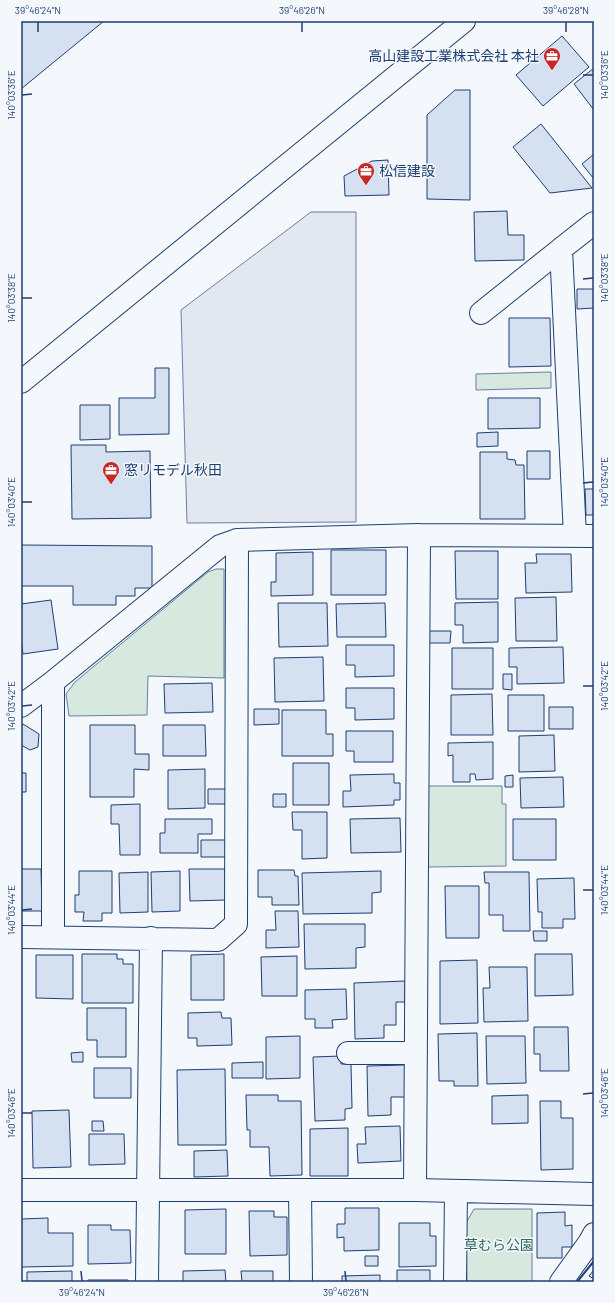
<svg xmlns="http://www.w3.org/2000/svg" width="615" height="1303" font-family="Barlow,'Noto Sans JP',sans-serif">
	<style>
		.green { fill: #d7e8df; stroke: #687fa3 }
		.parking { fill: #e3e8f0; stroke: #687fa3 }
		.building { fill: #d5e0f0; stroke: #1d3f73 }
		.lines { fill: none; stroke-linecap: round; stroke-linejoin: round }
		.street-casing { stroke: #1d3f73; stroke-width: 24 }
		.secondary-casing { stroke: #1d3f73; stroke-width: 24 }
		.street { stroke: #f4f7fb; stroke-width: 22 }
		.secondary { stroke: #f4f7fb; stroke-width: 22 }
		.wall { stroke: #1d3f73; stroke-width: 2 }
		.ticks { fill: none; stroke: #1d3f73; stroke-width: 1.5 }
		.labels { text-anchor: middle; stroke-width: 3; stroke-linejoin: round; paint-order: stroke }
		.poi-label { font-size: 14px; fill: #1d3f73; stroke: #f4f7fb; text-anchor: start }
		.park-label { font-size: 14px; fill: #2c6c60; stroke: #f4f7fb }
		.neatline { fill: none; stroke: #1d3f73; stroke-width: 1.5 }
		.ticks-label { font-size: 10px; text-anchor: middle; fill: #1d3f73 }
	</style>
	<rect width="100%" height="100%" fill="#f4f7fb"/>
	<path class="green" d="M551,372v16l-75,2v-16z
		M216,569h8v109l-76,-2 -1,39 -78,1 -3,-22 9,-12 133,-110z
		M428,786h74v18h4v62l-78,1z
		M474,1209h58v73h-65l-1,-59z"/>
	<path class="parking" d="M311,212h45v310l-169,1 -6,-213z"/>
	<path class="building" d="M21,21h83l-83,68z
		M562,36l27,31 -46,39 -27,-31z
		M594,68v42l-20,-26z
		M455,90h15v110l-43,-1v-84z
		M541,124l51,64 -42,5 -37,-46z
		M594,154v25l-12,-15z
		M388,160l1,35 -44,1 -1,-20 28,-15z
		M507,211l1,24h16v25l-49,1 -1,-49z
		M577,289h17v19l-17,1z
		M509,318h41l1,48 -42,1z
		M155,368h14v66l-50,1v-37h36z
		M488,398h52v30l-52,1z
		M80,405h30v34l-30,1z
		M498,432v14l-21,1v-14z
		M71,445h35v7l44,-1 1,67 -79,1z
		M527,451h23v28h-23z
		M480,452h27v7l8,1 1,5h8l1,54h-45z
		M585,489h9v26h-8z
		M21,545l131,1v42h-17v8h-19v9h-43v-19h-52z
		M331,550h55v45h-55z
		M455,551h43v48h-42z
		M313,552v43l-42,1v-14h5v-29z
		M536,554h35l1,38 -46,1 -1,-30h12z
		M556,597l1,44h-41l-1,-43z
		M51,600l7,49 -35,5 -2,-14v-36z
		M498,602v40l-35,1v-18h-8v-22z
		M278,603h49l1,43 -49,1z
		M385,603l1,34h-49l-1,-33z
		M426,631h25l-1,12h-24z
		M346,645h48v31l-39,1v-12h-9z
		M563,647l1,36 -47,1v-17h-8v-19z
		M452,648h41v41h-41z
		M323,657l1,44 -49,1 -1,-44z
		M503,674h9v16l-9,-1z
		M212,683l1,29 -48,1 -1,-29z
		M346,688h48v31l-39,1v-12h-9z
		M492,694l1,41h-42v-40z
		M508,695h36v36h-36z
		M549,707h24v22h-24z
		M254,709h25v15l-25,1z
		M282,710h44v24h7v22h-51z
		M23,724l16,10 -1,13 -8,3 -9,-5v-19z
		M90,725h45v29h14v16l-15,-1v28h-44z
		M163,725h42l1,31h-43z
		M346,731h47v31h-39v-11h-8z
		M554,735l1,36 -36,1v-36z
		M493,742v37l-17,1 -1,-6h-5v8h-17v-27l-5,1v-13z
		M293,763h36v42h-36z
		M205,769v39l-37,1v-39z
		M21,773h5v19h-5z
		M394,774v9h6v17h-6v5l-51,2v-16h8l-1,-16z
		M513,775v12h-8v-11z
		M563,777l1,30 -43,1 -1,-30z
		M208,789h18v15h-18z
		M273,794h13v13h-13z
		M140,804v51h-20l-1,-31h-8v-19z
		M292,812h35v46l-25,1v-29h-9z
		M400,818l1,34 -50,1 -1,-34z
		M165,819h47v15h-14v19h-38v-20h5z
		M513,819h43v41h-43z
		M201,840h26v17h-26z
		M21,869h20l1,42h-21z
		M189,869h36l1,31 -36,1z
		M258,870h36l1,6h3l1,29h-27v-8h-14z
		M79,871h33v42h-10v8h-19l1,-9h-9v-17h4z
		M180,871v40l-28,1 -1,-40z
		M381,871v21l-9,1v20l-69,1 -1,-41z
		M148,872v40l-28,1 -1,-40z
		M484,872h45l1,59h-27v-16h-14v-32h-4z
		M574,878l1,41h-12v9h-21v-16h-4l-1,-33z
		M445,886h34v52h-33z
		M275,911h23l1,36 -33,1v-18h10z
		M304,924h61v23l-9,1v20l-51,1z
		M533,931h14v10h-13z
		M82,954h35v5h6v5h10v39h-51z
		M224,954v46h-33v-45z
		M535,954h37l1,41 -38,1z
		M36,955h37v44l-37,-1z
		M297,956v40h-35l-1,-39z
		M477,960l1,63 -38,1v-63z
		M489,967h38l1,54 -44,1 -1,-34h7z
		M405,981v21h-9v23h-12v13l-29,1 -1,-56z
		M346,989l1,30 -15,1 1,8h-18v-9h-10v-29z
		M87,1008h39v49h-29v-17h-10z
		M221,1012l1,6h9l1,27 -35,1v-8h-9v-25z
		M534,1027h34l1,44h-29v-17h-6z
		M477,1033l1,53h-24v-5h-15l-1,-47z
		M300,1036v42l-34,1v-42z
		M486,1036h39l1,47 -39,1z
		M83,1052v10h-11l-1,-9z
		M341,1056v8h10l1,44 -7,1v11l-30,1 -2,-64z
		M263,1062v16h-31v-15z
		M405,1065l1,32h-15v18l-23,1 -1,-50z
		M94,1068h37v30h-37z
		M225,1069l1,76h-48l-1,-75z
		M246,1095h32v6h23l1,74 -32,1 -1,-29h-19v-17h-3z
		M528,1095v28l-36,1v-28z
		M540,1101h21v17h12v51l-32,1z
		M69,1110l2,57 -38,1 -1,-57z
		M92,1121h11l1,10h-12z
		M400,1126l1,35 -43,2 -1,-19h9l-1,-17z
		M348,1128v48h-38v-47z
		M89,1134h35l1,30 -36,1z
		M227,1150l1,26 -34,1v-26z
		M345,1208h34v42l-35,1v-14l-7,1v-14h8z
		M226,1209v45h-41v-44z
		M249,1211h25v6h13v38l-37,1z
		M565,1212v14l7,-1v22h-10v11h-25v-45z
		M48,1218v15h25v33l-52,1v-48z
		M399,1223h31v13h6v30l-37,1z
		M88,1225h23v5h19l1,33 -43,1z
		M365,1256h13v10h-13z
		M225,1270l1,12h-43v-11z
		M397,1270h33v12h-33z
		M594,1270v9l-5,-3z
		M72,1271v11h-45v-10z
		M241,1271h32v11h-31z
		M380,1275v7h-38v-6z
		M88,1280h40v2h-40z"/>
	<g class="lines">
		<defs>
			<path id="street" d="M481,313l80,-64
				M575,536l-14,-287 33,-26
				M21,706l32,-24 167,-136 17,-6 182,-5 175,1
				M21,937l197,3 18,-16 1,-384
				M53,937v-255
				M348,1053h68
				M21,1190h394l179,4
				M300,1190l1,92
				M415,1190l4,-655
				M147,1282l4,-344
				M455,1282l1,-91
				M561,1282l28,-39 5,-9"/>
			<path id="secondary" d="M21,382l443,-361"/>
		</defs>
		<use href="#street" class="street-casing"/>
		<use href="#secondary" class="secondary-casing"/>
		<use href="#street" class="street"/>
		<use href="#secondary" class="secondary"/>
		<path class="wall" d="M577,1282l17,-21"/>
	</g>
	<path class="ticks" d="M38,22v10M302,22v10M566,22v10M583,75h10M22,95l10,-1M583,279l10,-1M22,298h10M583,483l10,-1M22,502h10M583,686h10M22,706l10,-1M583,890h10M22,910l10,-1M583,1094l10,-1M22,1113h10M81,1271l1,10M345,1271l1,10"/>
	<defs>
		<symbol id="office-pin" viewBox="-11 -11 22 30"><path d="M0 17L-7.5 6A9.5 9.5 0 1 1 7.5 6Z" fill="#c62828" stroke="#f4f7fb"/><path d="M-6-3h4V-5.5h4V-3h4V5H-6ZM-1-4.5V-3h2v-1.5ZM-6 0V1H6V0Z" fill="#fff"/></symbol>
	</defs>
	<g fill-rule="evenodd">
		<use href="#office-pin" x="542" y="46" width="20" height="27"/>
		<use href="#office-pin" x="356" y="161" width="20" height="27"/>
		<use href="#office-pin" x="101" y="460" width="20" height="27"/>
	</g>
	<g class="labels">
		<g class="poi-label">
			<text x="539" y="61" text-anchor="end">高山建設工業株式会社 本社</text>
			<text x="379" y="176">松信建設</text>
			<text x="124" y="475">窓リモデル秋田</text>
		</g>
		<g class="park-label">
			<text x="499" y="1250">草むら公園</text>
		</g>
	</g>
	<rect width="615" height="1303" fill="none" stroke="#f4f7fb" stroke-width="44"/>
	<rect x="22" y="22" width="571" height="1259" class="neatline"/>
	<g class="ticks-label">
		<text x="38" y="14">39°46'24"N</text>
		<text x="302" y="14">39°46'26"N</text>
		<text x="566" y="14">39°46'28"N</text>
		<text transform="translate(604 75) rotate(-90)" y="4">140°03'36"E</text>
		<text transform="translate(11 95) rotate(-90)" y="4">140°03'36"E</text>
		<text transform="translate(604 278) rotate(-90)" y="4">140°03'38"E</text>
		<text transform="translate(11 298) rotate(-90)" y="4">140°03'38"E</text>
		<text transform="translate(604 482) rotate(-90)" y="4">140°03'40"E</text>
		<text transform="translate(11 502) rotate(-90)" y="4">140°03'40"E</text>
		<text transform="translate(604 686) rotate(-90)" y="4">140°03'42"E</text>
		<text transform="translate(11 706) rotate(-90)" y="4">140°03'42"E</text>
		<text transform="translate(604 890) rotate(-90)" y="4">140°03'44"E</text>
		<text transform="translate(11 910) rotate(-90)" y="4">140°03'44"E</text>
		<text transform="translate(604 1093) rotate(-90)" y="4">140°03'46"E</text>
		<text transform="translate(11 1113) rotate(-90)" y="4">140°03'46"E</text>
		<text x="82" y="1296">39°46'24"N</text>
		<text x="346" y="1296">39°46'26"N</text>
	</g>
</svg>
